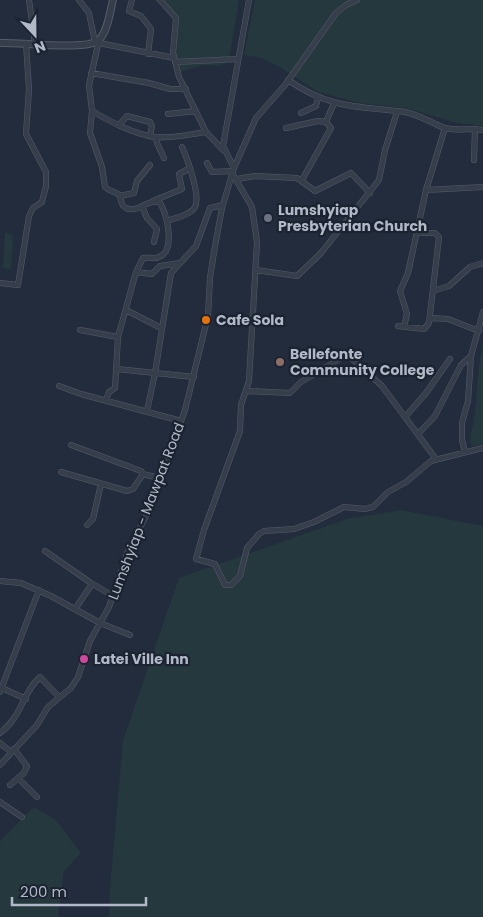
<svg xmlns="http://www.w3.org/2000/svg" width="483" height="917" font-family="Poppins,sans-serif">
	<style>
		.green { fill: #24383d }
		.lines { fill: none; stroke-linecap: round; stroke-linejoin: round }
		.minor-casing { stroke: #545c6a; stroke-width: 6 }
		.tertiary-casing { stroke: #545c6a; stroke-width: 8 }
		.minor { stroke: #363e4c; stroke-width: 5 }
		.tertiary { stroke: #363e4c; stroke-width: 6 }
		.worship-dot { fill: #6b7280; stroke: #1b2331; stroke-width: 2 }
		.food-dot { fill: #e8710a; stroke: #1b2331; stroke-width: 2 }
		.education-dot { fill: #8d6e63; stroke: #1b2331; stroke-width: 2 }
		.hotel-dot { fill: #d1479c; stroke: #1b2331; stroke-width: 2 }
		.labels { text-anchor: middle; stroke-width: 4.5; stroke-linejoin: round; paint-order: stroke }
		.poi-label { font-size: 14px; font-weight: bold; fill: #b1b9c8; stroke: #1b2331; text-anchor: start }
		.street-label { font-size: 14px; fill: #b1b9c8; stroke: #1b2331 }
	</style>
	<rect width="100%" height="100%" fill="#222c3c"/>
	<path class="green" d="M154,0h85l-10,61 -10,5 -15,-1 -28,8c-1,-28 7,-57 -22,-73z
		M255,0h228v126l-26,-3 -51,-15 -47,-5 -41,-11 -40,-26 -16,-8 -18,-3z
		M5,232l8,4 -2,33 -8,-1z
		M483,345v99l-7,2 -5,-1c-2,-9 1,-16 3,-24 4,-26 2,-51 9,-76z
		M401,510l82,16v391h-374l1,-29 13,-148 56,-162 168,-59z
		M34,807l22,13 25,33 -17,18 -6,46h-58v-76z"/>
	<g class="lines">
		<defs>
			<path id="minor" d="M29,0l6,43
				M79,0l10,13 6,29
				M132,0l-3,11 12,5 10,13 -3,25
				M160,0l16,18 -3,35 6,24 27,55 17,18
				M99,40l-10,45 3,26 -2,22 12,34 3,20c4,4 10,5 14,8 3,4 1,11 7,13 12,6 23,-11 34,-5 7,10 16,48 -1,54 -4,2 -11,0 -16,1l-7,14 -18,65 -3,51 -6,4 -3,8
				M99,43l75,15
				M175,62l63,-3
				M91,73l58,10 21,6h16
				M288,80c42,29 70,26 117,32 15,3 26,11 40,16 11,3 26,0 38,2
				M92,111c19,11 41,23 63,26 16,2 35,-3 51,-5
				M301,113l15,-7 2,-9
				M168,114l28,-3
				M326,122l8,-19
				M119,125l8,-9 23,6 2,4 -2,10
				M286,128l32,-7 8,1 5,6 -29,52
				M156,137l1,6 7,15
				M474,160l1,-31
				M207,163l5,9 21,-1
				M234,168l-11,-22 26,-146
				M232,173l20,34 5,35 -8,139 -8,24 -1,26 -36,99 -8,29 19,5 10,21h6l9,-9 7,-28 12,-14 5,-3 30,-2 20,-7 30,-15 21,2 8,-2 15,-15 18,-10 25,-21 52,-13
				M237,179l18,-3 42,2 18,13 36,-18 19,20
				M426,190l57,-3
				M120,196l14,-3 3,-12 13,-16
				M153,201l29,-12 -3,-15 11,-6
				M142,206l5,12 10,11 -3,13
				M167,221c8,-3 24,-6 28,-14 6,-11 -8,-49 -13,-60
				M256,270l41,6 24,-23 58,-73 6,-30 12,-38
				M136,272l16,2 8,-8 20,-3
				M0,283l18,2 11,-69 4,-8 9,-6 4,-16v-14l-20,-38 3,-45 -3,-46
				M433,291l16,-5 21,-19 13,-4
				M126,310l35,18
				M430,318l18,1 31,12
				M398,326l26,3 5,-6 10,-86 -4,-4h-18
				M404,327l3,-13 -7,-23 8,-18 18,-83 19,-62
				M80,330l38,7
				M117,369l77,8
				M59,386l22,8 100,27
				M246,391l44,2 11,-11 42,-25 6,-1 33,30 54,73
				M147,411l8,-38 16,-100 25,-27 14,-38 13,-3
				M405,417l21,-24 24,-34
				M418,434l17,-18 26,-51 10,-9
				M71,445l70,26 2,3
				M465,452l-3,-12v-17l6,-22 3,-45 12,-44
				M61,472l66,19 6,-2 10,-15 16,4
				M87,525l6,-6 8,-35
				M45,551l46,32 22,13
				M0,581l21,2 30,13 49,27 30,12
				M75,609l17,-25
				M2,688l24,11
				M0,692l39,-102
				M0,733c22,-16 22,-40 40,-56l19,20
				M0,743l11,9
				M0,765l37,-40 11,-18 23,-19 7,-11 12,-36 19,-34 19,-56 21,-41 36,-100 23,-94 2,-38 4,-26 8,-44 12,-40 22,-50 29,-33 51,-72 10,-8 11,-5
				M18,778l19,19
				M10,785l14,-12 3,-7 -13,-17
				M0,802l22,15"/>
			<path id="tertiary" d="M0,43c19,-1 87,8 99,-3 9,-9 11,-29 14,-40"/>
		</defs>
		<use href="#minor" class="minor-casing"/>
		<use href="#tertiary" class="tertiary-casing"/>
		<use href="#minor" class="minor"/>
		<use href="#tertiary" class="tertiary"/>
	</g>
	<circle class="worship-dot" cx="268" cy="218" r="5"/>
	<circle class="food-dot" cx="206" cy="320" r="5"/>
	<circle class="education-dot" cx="280" cy="362" r="5"/>
	<circle class="hotel-dot" cx="84" cy="659" r="5"/>
	<g class="labels">
		<g class="poi-label">
			<text x="278" y="215">Lumshyiap<tspan x="278" dy="16">Presbyterian Church</tspan></text>
			<text x="216" y="325">Cafe Sola</text>
			<text x="290" y="359">Bellefonte<tspan x="290" dy="16">Community College</tspan></text>
			<text x="94" y="664">Latei Ville Inn</text>
		</g>
		<g class="street-label">
			<text transform="translate(146 511) rotate(-69)" y="5">Lumshyiap - Mawpat Road</text>
		</g>
	</g>
	<g transform="translate(35 35) rotate(158)" stroke="#1b2331" stroke-width="4" paint-order="stroke">
	<path d="M0-4L9 19L0 12L-9 19Z" fill="#b1b9c8"/>
	<text y="-8" font-size="14" font-weight="bold" text-anchor="middle" fill="#b1b9c8">N</text>
	</g>
	<path d="M12 897v8h134v-8" fill="none" stroke="#b1b9c8" stroke-width="2.5"/>
	<text x="20" y="897" font-size="15" fill="#b1b9c8" stroke="#1b2331" stroke-width="4" paint-order="stroke">200 m</text>
</svg>
